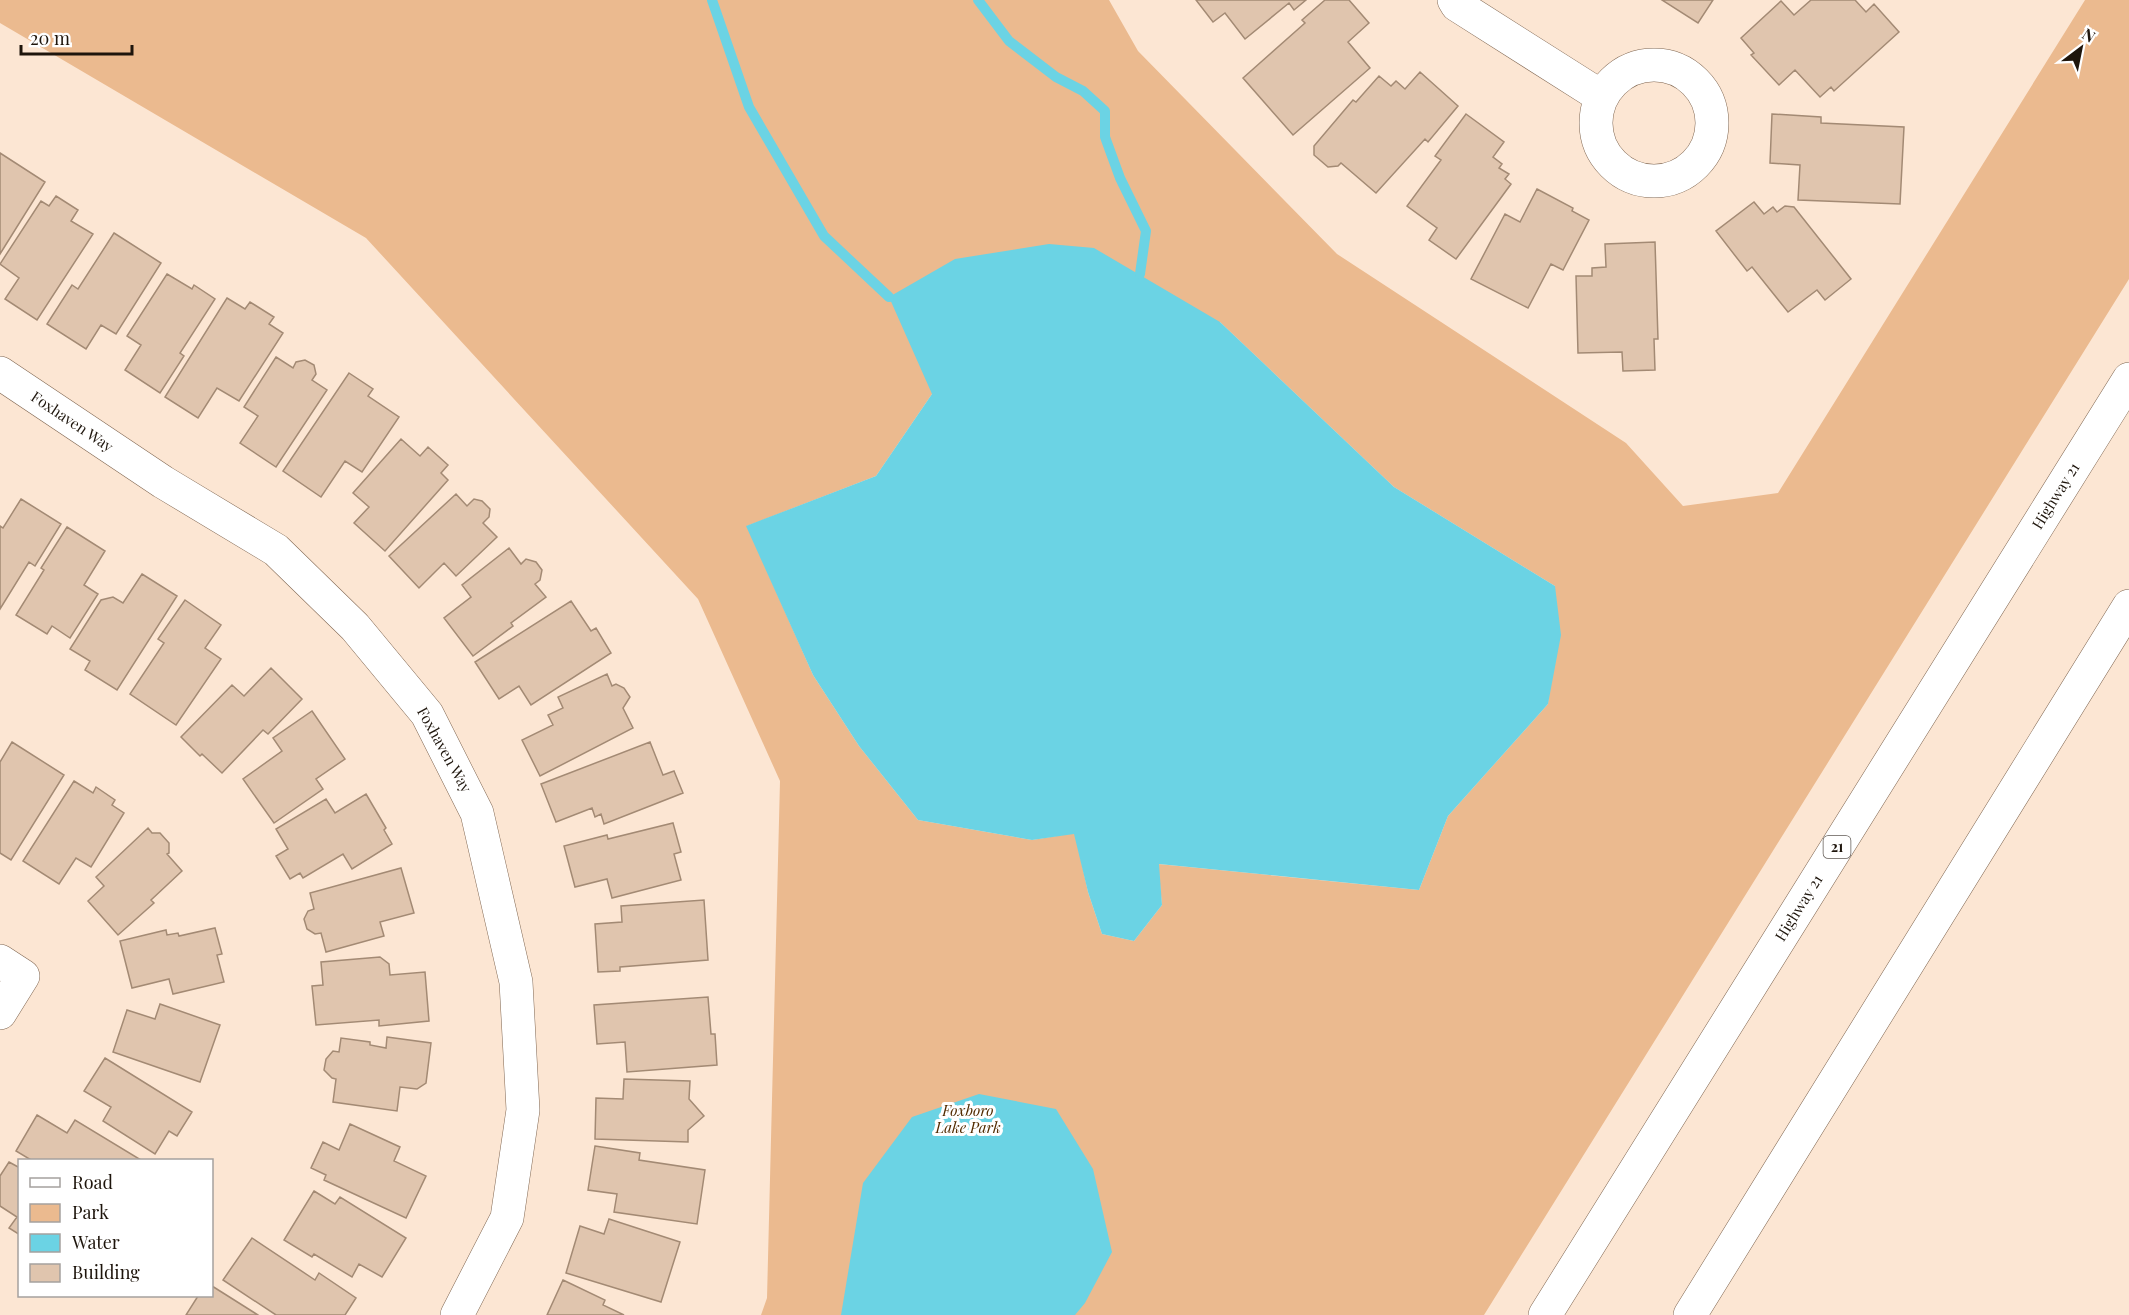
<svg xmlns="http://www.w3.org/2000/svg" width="2129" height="1315" font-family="'Playfair Display',serif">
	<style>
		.green { fill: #ebba8f; fill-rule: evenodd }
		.water { fill: #6bd3e4 }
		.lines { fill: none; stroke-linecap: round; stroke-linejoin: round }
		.stream { stroke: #6bd3e4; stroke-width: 10 }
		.building { fill: #e0c5ae; stroke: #a38a74; stroke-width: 1.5 }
		.minor-casing { stroke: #806752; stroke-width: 34 }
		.primary-casing { stroke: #806752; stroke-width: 34 }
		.minor { stroke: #fff; stroke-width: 33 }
		.primary { stroke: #fff; stroke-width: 33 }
		.labels { text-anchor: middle; stroke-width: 6; stroke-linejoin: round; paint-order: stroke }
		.shield { fill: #fff; stroke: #625b55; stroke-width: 1.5 }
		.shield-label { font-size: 14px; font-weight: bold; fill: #1e150c }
		.street-label { font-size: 15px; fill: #1e150c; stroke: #fff }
		.park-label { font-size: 15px; font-style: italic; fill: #522b00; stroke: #fff }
	</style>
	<rect width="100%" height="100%" fill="#fce6d3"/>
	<path class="green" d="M0,0h1109l29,51 199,203 289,189 57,63 95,-13 307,-493h44v279l-645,1036h-723l6,-17 13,-517 -82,-182 -332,-361 -366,-215zM1220,322l174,165 161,99 -7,118 -100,112 -29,74 -261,-26 4,41 -28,36 -32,-7 -14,-42 -13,-59 -43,7 -114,-20 -59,-74 -46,-71 -66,-149 129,-50 56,-82z"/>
	<path class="water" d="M1049,244l45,4 126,74 174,165 161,99 6,49 -13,69 -100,112 -29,74 -260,-26 3,41 -28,36 -32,-7 -14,-42 -14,-58 -42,6 -114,-20 -59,-74 -46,-71 -67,-149 130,-50 56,-82 -43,-97 66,-38z
		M979,1094l77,15 37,60 19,83 -27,51 -10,12h-234l22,-132 49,-66z"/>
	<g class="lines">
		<path class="stream" d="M712,0l37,107 75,129 65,61
			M978,0l31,41 47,36 27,14 22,20v26l15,41 26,53 -6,43"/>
	</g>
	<path class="building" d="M1196,0h110l-12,10 -5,-7 -44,36 -20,-26 -12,9z
		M1325,0h24l20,23 -21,19 22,26 -77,67 -50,-57 62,-55 -3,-3z
		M1662,0h51l-15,23z
		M1811,0h44l11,12 8,-8 25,28 -65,59 -3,-4 -11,10 -25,-27 -16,15 -28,-30 3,-2 -13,-15 40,-37 13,14z
		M1420,72l38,34 -30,36 -3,-3 -49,54 -35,-30 -3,3 -10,1 -14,-12v-9l39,-46 3,2 23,-26 12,10 5,-5 9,8z
		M1466,114l38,28 -11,15 9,7 -3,4 10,6 -4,5 6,5 -55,75 -27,-19 8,-12 -30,-22 34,-46 -6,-4z
		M1772,114l49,3v6l83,4 -4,77 -102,-4 2,-35 -30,-2z
		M0,153l45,29 -45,72z
		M1537,189l36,19 -1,3 17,9 -26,50 -12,-6 -23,44 -57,-29 34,-65 15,8z
		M56,196l22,14 -7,11 22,13 -56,86 -32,-21 14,-21 -19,-14 41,-63 8,5z
		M1754,202l10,12 9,-7 4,5 8,-6 9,1 57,72 -26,21 -8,-10 -29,22 -36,-45 -5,4 -31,-40z
		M114,233l47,30 -45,71 -15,-9 -15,24 -39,-25 25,-39 6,4z
		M1655,242l3,97h-4l1,31 -32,1 -1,-19 -44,1 -2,-77h16v-8l14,-1 -1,-23z
		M167,274l25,15 2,-4 21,14 -35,54 4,3 -24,37 -35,-23 16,-25 -14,-9z
		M227,298l18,11 5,-7 24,15 -5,7 14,9 -44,68 -22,-13 -19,30 -33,-21z
		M276,357l17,11 3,-6 9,-2 9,5 2,9 -4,6 15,10 -51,77 -36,-24 18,-27 -14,-9z
		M349,373l24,16 -5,7 31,21 -37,55 -17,-11 -24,36 -38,-26z
		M401,439l19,17 8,-9 20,18 -7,8 7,7 -63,71 -31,-28 15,-16 -16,-14z
		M456,494l11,12 7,-7 8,2 8,8 -1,8 -6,6 14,14 -41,39 -12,-13 -25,25 -30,-32z
		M21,499l40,25 -26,42 -6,-4 -29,47v-83l3,2z
		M67,527l38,24 -21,34 14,9 -28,44 -18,-12 -5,8 -31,-19 28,-45 -3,-2z
		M509,548l12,16 5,-5 10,3 6,8 -2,10 -5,4 11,13 -35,26 2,3 -40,30 -29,-38 27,-21 -9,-12z
		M142,574l35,22 -60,94 -32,-20 5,-9 -20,-12 31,-49 12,-3 10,6z
		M185,600l36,25 -16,23 16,11 -45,66 -46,-31 34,-51 -6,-4z
		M571,601l20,30 5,-3 15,25 -80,52 -12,-19 -20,13 -24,-37z
		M271,668l31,31 -34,35 -5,-4 -41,43 -20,-19 -2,2 -19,-19 51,-52 12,11z
		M607,674l5,12 4,-2 8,4 6,9 -7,11 10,20 -93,48 -18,-36 31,-15 -5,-10 15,-7 -5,-11z
		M312,711l33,48 -29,20 7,10 -49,34 -31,-44 39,-28 -9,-13z
		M12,742l52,33 -53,85 -11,-7v-91z
		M650,742l13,33 11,-4 9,22 -79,31 -3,-10 -6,3 -3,-9 -36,14 -15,-38z
		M74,781l19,12 3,-6 19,13 -3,5 12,8 -33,54 -15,-9 -17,26 -36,-23z
		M366,794l20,34 -2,2 8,14 -40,25 -9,-15 -40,24 -3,-5 -10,6 -14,-23 12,-7 -12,-20 50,-30 9,14z
		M673,823l8,29 -7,2 7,26 -69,18 -5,-19 -32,8 -11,-41 43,-11 1,4z
		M148,828l4,5h8l9,10v10l-2,1 15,17 -31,29 3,3 -36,32 -30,-34 16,-15 -8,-9z
		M401,868l13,45 -34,9 4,14 -58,16 -5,-19 -6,1 -8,-5 -3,-10 4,-8 6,-2 -4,-16z
		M704,900l4,60 -88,7v4l-22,1 -3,-48 27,-2 -1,-16z
		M215,928l7,26 -5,1 7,27 -51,12 -4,-15 -37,9 -12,-47 46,-11 1,5 11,-2 1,3z
		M380,957l9,7 1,11 35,-3 4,49 -50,5v-6l-63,5 -4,-39 11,-1 -2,-23z
		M708,997l3,37h4l2,31 -90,7 -2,-30 -28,2 -3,-39z
		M160,1004l60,21 -20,57 -87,-30 14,-42 28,9z
		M387,1037l44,6 -5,40 -9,6 -17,-2 -3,24 -64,-9 3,-23 -4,-1 -8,-8 2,-11 7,-8 6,1 2,-14 29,4v3l16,3z
		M105,1058l87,54 -15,24 -8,-5 -14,23 -52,-33 8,-14 -27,-16z
		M624,1079l66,2 -1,18 15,17 -16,14v12l-93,-3 1,-41 27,1z
		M37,1115l30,18 8,-13 66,40h-110l-15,-9z
		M350,1124l50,23 -6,14 32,15 -20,42 -82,-38 2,-5 -15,-7 12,-26 16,8z
		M595,1146l45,7 -1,7 66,10 -8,54 -83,-12 3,-18 -29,-4z
		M9,1162l11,6v67l-11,-7 8,-11 -17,-11v-30z
		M314,1191l21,13 5,-7 66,41 -24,39 -23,-13 -7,13 -38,-23 -2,3 -28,-17z
		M609,1219l71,23 -19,60 -95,-29 14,-47 24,8z
		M252,1238l63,42 4,-7 37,25 -11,17h-69l-53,-35z
		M563,1280l42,20 -2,5 21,10h-77z
		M212,1286l46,29h-72l12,-19h14z"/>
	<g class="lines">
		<defs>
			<path id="minor" d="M1454,0l3,5 145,92
				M1596 123a58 58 0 1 1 116 0a58 58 0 1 1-116 0Z
				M0,373l163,109 113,68 79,77 72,87 50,99 39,169 7,128 -16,108 -50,97
				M0,961l23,15 -23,37"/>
			<path id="primary" d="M1545,1315l584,-936
				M1690,1315l439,-709"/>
		</defs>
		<use href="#minor" class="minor-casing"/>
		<use href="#primary" class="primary-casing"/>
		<use href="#minor" class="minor"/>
		<use href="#primary" class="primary"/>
	</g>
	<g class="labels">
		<rect class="shield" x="1823.5" y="836" width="27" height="22" rx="4.5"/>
		<g class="shield-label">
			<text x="1837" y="852">21</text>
		</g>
		<g class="street-label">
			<text transform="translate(72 422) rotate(34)" y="5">Foxhaven Way</text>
			<text transform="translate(2056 496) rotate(-58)" y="5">Highway 21</text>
			<text transform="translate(444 750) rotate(61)" y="5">Foxhaven Way</text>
			<text transform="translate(1799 908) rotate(-58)" y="5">Highway 21</text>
		</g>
		<g class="park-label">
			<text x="968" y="1116">Foxboro<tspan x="968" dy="17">Lake Park</tspan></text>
		</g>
	</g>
	<rect x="18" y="1159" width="195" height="138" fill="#ffffff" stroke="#a5a19e" stroke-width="1.5"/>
	<rect x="30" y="1178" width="30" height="9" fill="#ffffff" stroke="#a5a19e" stroke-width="1.5"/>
	<text x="72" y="1189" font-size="18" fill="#1e150c">Road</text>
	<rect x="30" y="1204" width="30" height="18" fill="#ebba8f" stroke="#a5a19e" stroke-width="1.5"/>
	<text x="72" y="1219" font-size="18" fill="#1e150c">Park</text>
	<rect x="30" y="1234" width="30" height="18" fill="#6bd3e4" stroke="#a5a19e" stroke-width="1.5"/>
	<text x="72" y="1249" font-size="18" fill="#1e150c">Water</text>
	<rect x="30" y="1264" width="30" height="18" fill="#e0c5ae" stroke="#a5a19e" stroke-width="1.5"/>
	<text x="72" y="1279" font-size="18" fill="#1e150c">Building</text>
	<g transform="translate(2081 48) rotate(32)" stroke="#ffffff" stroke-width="4.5" paint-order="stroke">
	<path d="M0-4.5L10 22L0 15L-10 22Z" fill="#1e150c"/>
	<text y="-9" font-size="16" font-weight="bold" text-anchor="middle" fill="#1e150c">N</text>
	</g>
	<path d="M21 45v9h111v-9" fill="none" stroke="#1e150c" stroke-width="3"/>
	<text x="30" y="45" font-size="18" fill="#1e150c" stroke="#ffffff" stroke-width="4.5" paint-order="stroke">20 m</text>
</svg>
